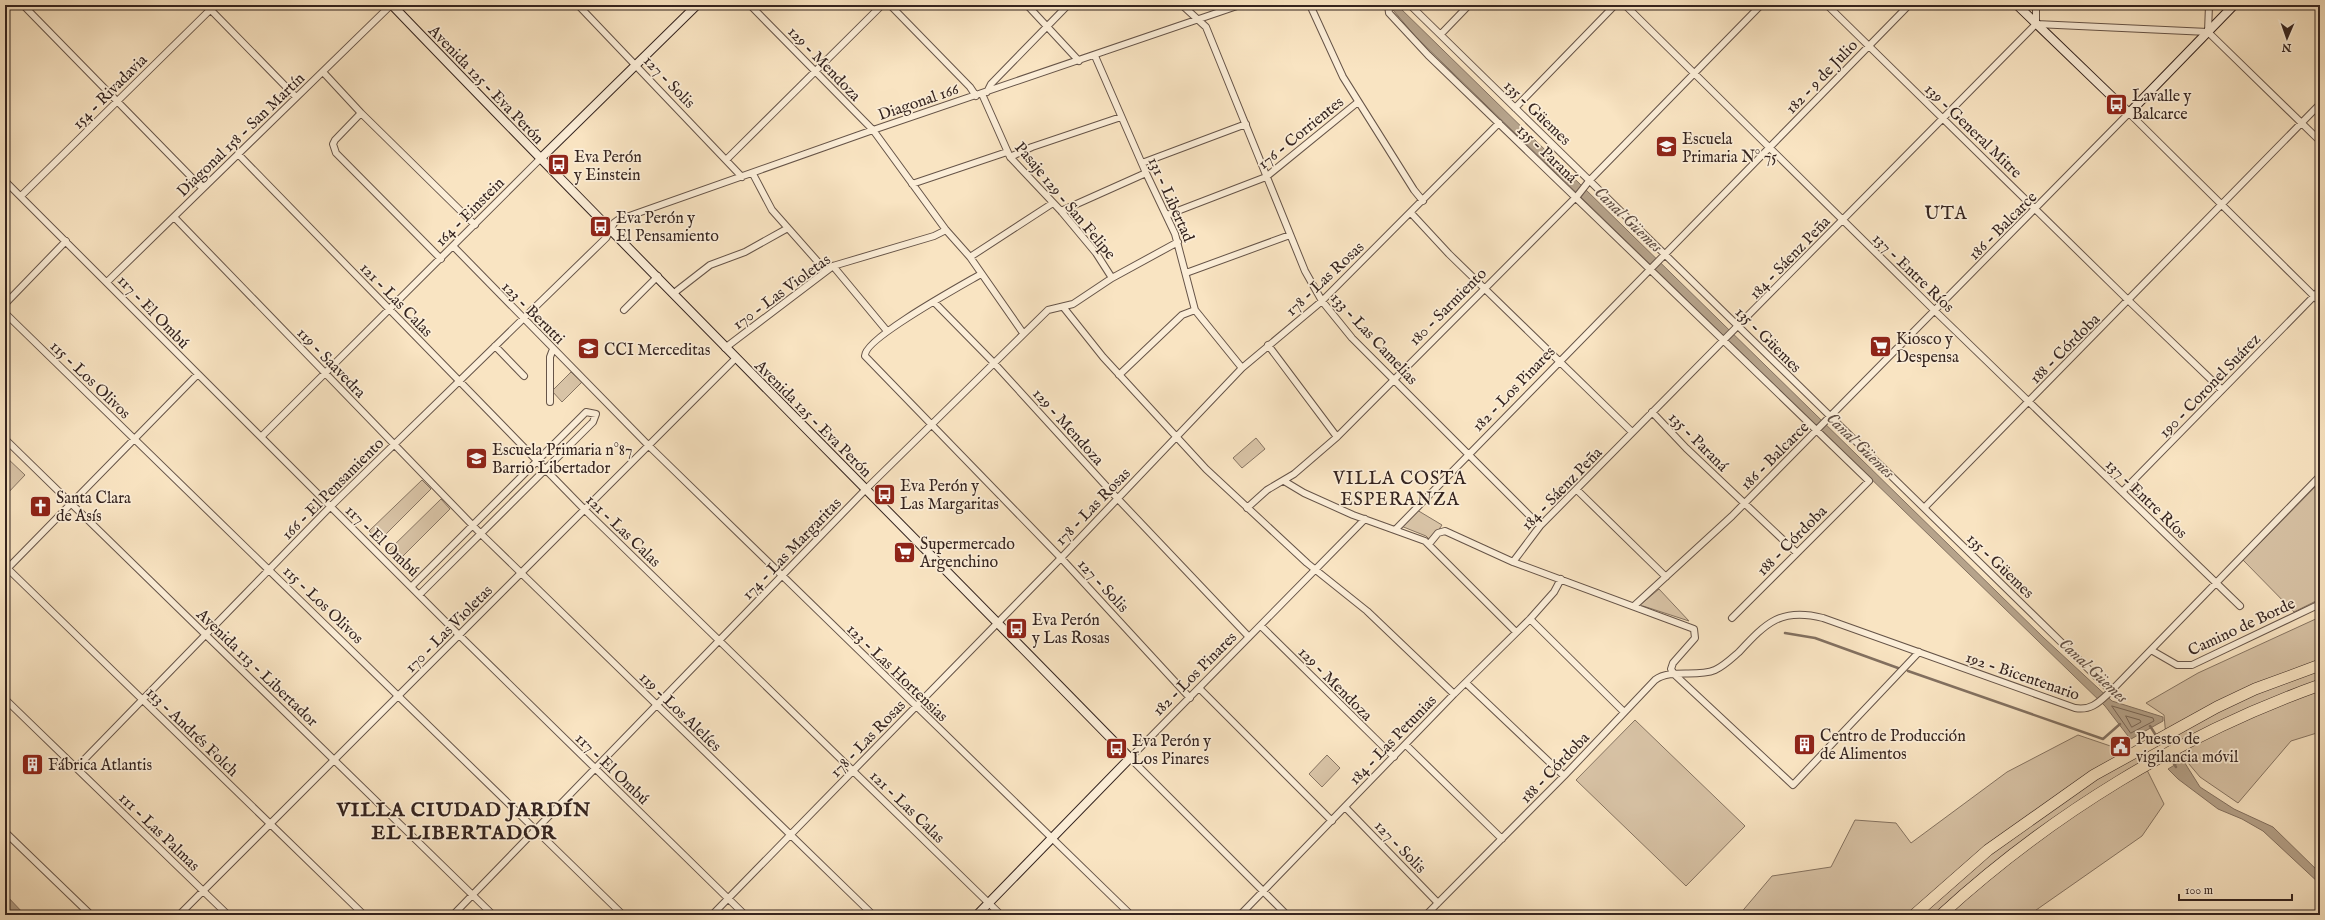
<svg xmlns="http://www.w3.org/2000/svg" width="2325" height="920" font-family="'IM FELL English',serif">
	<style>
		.green { fill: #d8c3a6; stroke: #867462 }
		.water { fill: #b6a38b; stroke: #827060 }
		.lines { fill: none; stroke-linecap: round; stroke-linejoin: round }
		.shore { stroke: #766455; stroke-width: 1 }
		.stream { stroke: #827060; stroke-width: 2.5 }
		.street-casing { stroke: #665448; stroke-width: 8 }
		.secondary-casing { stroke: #35241f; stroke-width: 10 }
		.highway-casing { stroke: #35241f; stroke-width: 12 }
		.street { stroke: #fbedd7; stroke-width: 6 }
		.secondary { stroke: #fbedd7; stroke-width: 8 }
		.highway { stroke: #f9e4c2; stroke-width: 11 }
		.labels { text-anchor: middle; stroke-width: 3.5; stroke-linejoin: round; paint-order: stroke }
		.street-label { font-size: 16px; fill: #35241f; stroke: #fbedd7 }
		.poi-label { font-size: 16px; fill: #35241f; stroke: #fbedd7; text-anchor: start }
		.water-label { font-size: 17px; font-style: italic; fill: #625045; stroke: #fbedd7 }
		.quarter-label { font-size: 18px; letter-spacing: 1px; fill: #35241f; stroke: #fbedd7 }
		.district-label { font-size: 20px; font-weight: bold; letter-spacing: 1px; fill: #35241f; stroke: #fbedd7 }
	</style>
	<rect width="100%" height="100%" fill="#f9e4c2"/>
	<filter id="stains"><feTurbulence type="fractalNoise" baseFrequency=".005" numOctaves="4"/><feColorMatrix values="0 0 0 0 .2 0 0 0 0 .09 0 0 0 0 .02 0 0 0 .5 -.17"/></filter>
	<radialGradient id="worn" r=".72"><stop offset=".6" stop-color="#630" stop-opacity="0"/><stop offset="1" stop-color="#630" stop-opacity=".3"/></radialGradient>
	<path class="green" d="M571,372l11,10 -20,20 -10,-11z
		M1256,438l9,11 -23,19 -9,-10z
		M5,456l20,19 -20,21z
		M422,480l9,9 -52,52 -10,-10z
		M2320,482v117l-26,13 -51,-52z
		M441,499l9,10 -52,52 -10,-10z
		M1417,510l25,15 -11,16 -5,-5 -25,-10z
		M1659,589l30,32 -49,-16z
		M2320,617v115l-29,9 -53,62 -38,-26 -34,-40 -2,-22 -18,-12 52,-30z
		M1635,720l110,106 -59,60 -110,-106z
		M2078,735l56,19 11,12 19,38 -22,32 -113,79h-290l33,-39 59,-9 24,-47 41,3 15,20 96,-71z
		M1327,755l13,13 -18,19 -13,-13z"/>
	<path class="water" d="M1397,5l647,633 68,63 51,16v4l-32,18 -3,-3 -23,-30 -690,-670 -22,-26z
		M2183,760l17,27 34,22 39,18 47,46v11l-57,-53 -21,-12 -24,-10 -40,-30 -10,-10z
		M5,894l20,21 -20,-1z"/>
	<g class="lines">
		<path class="shore" d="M2112,706l41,12 1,3 -23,12z
			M2126,716l14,4 1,2 -9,5z"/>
		<path class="stream" d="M1785,633l30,5 83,30
			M1908,671l195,68 17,-15
			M2150,726l7,11
			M2169,756l7,11"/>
		<defs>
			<path id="street" d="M23,5l179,183
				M206,5l90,92
				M578,5l164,172
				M750,5l123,125 73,100 24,27 53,76
				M890,5l80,82 6,9
				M1027,5l52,56
				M1182,5l24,22 99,244 17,30 30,37 188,188
				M1310,5l33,72 71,113 9,11
				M1388,5l1,8 39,42 441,426 -137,137
				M1410,5l701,686
				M1625,5l310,306 305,295
				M1827,5l302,296 93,89
				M2036,24l172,8 112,109
				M2036,24v-19
				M2208,32l1,-27
				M1441,34l28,-29
				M1095,56l51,117 29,61 20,76 47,58
				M323,72l38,41 114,112
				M987,92l4,-8 77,-79
				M982,94l28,63 51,54 35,42 16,25
				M1515,108l100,-103
				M361,113l-26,27 -2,4 3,9 105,106
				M238,154l346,355 417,406
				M1010,157l22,-10 89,-30
				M727,159l155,-154
				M1142,163l104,-39
				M753,174l19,36 54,61
				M5,181l455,455 285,279
				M912,184l95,-32
				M21,196l194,-191
				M1061,211l85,-38
				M1411,213l38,41 183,178
				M1167,215l99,-38 92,-75
				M174,217l307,317 392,381
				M453,246l196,200 482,469
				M970,257l83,-54
				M833,266l54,65
				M1186,273l104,-38
				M981,274c-17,10 -118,65 -116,82l196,202 129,140
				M107,282l284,-277
				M674,293l36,-28 35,-13 43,-24
				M934,302l59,60 124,136 132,139
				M5,304l61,-63
				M1064,308l39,49 103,112 101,94 60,48 87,83
				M624,310l34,-34
				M5,313l618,602
				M1268,345l69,92
				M495,346l29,30
				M725,348l108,-82 101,-30 12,-6
				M1119,375l63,-60 13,-5
				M550,402v-45l3,-8
				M1652,412l34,36 111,105
				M261,437l279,-278
				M5,439l488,476
				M1284,481l20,12 49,22 72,26 91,91
				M1577,490l89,87
				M2122,492l198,-202
				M1247,508l20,-18 27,-16 43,-37 241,-242 11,-14 172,-176
				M1924,508l396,-404
				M1396,529l513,-524
				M1429,544l9,-11 7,-2 68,31 181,67 1,9 -22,25 -2,6 3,5 119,111 126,-133
				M1513,562l27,-36 496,-502
				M5,566l359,349
				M6,570l192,-196
				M411,587l175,-175 10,2 -3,8 -174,173
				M1635,605l97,-89 397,-403 191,189
				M1530,619l94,93
				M1261,626l133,131
				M2151,650l26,15h15l128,-61
				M1466,683l98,93
				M1199,688l133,133
				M5,699l223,216
				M1406,745l96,94
				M76,768l254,-261 276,-269 8,-15 4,-3 255,-90 367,-125
				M1345,807l93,96
				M5,832l86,83
				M179,915l556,-556
				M453,915l413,-426 182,-179 25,-6 39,-26 66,-36
				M712,915l349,-357 181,-190 80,-67 177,-178
				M1240,915l214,-221 76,-75 24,-27 7,-13
				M1287,915l-157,-157 235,-239
				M1426,915l138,-139 91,-96c16,-12 41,-2 60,-10 9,-4 16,-11 24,-18 27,-29 42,-45 84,-34l252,90c17,3 25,-7 36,-17l209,-215"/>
			<path id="secondary" d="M392,5c243,253 492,501 738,753l-153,157
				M2017,5l112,108 105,-108
				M540,159l157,-154"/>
			<path id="highway" d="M1914,915l74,-65 106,-75 123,-68 38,-18 65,-24
				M1941,915c109,-100 239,-180 379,-230"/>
		</defs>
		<use href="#street" class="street-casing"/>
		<use href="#secondary" class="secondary-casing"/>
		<use href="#highway" class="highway-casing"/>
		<use href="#street" class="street"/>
		<use href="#secondary" class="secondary"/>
		<use href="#highway" class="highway"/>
	</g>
	<defs>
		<symbol id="bus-square" viewBox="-11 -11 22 22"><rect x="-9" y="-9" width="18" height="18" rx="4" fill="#8f2418" stroke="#fbedd7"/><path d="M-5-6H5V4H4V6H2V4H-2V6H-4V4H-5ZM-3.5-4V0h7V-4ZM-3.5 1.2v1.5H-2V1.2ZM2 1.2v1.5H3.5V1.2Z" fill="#fff"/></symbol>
		<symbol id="school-square" viewBox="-11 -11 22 22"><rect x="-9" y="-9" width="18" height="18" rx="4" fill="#8f2418" stroke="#fbedd7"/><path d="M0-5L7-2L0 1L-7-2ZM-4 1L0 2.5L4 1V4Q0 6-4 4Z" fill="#fff"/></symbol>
		<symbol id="supermarket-square" viewBox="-11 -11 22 22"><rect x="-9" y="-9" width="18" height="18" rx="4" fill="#8f2418" stroke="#fbedd7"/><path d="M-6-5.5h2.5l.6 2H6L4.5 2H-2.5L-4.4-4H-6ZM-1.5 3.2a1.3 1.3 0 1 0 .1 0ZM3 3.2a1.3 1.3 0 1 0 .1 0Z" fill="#fff"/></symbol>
		<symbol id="church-square" viewBox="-11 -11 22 22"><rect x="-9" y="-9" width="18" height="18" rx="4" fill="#8f2418" stroke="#fbedd7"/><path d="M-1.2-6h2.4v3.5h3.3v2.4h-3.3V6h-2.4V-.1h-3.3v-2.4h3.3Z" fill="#fff"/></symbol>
		<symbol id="building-square" viewBox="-11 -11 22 22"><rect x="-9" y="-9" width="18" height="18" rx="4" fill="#8f2418" stroke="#fbedd7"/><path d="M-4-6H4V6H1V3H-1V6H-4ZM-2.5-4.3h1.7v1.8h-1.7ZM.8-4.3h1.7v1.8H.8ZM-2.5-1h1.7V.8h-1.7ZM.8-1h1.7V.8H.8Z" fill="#fff"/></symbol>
		<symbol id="civic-square" viewBox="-11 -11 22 22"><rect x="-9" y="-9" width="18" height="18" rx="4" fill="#8f2418" stroke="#fbedd7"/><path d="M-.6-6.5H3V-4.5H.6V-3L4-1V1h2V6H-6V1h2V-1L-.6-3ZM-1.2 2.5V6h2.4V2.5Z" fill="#fff"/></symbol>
	</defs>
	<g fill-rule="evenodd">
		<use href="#bus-square" x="2104" y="92" width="25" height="25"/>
		<use href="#school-square" x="1654" y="134" width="25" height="25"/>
		<use href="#bus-square" x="546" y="152" width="25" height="25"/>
		<use href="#bus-square" x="588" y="214" width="25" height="25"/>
		<use href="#supermarket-square" x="1868" y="334" width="25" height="25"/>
		<use href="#school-square" x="576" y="336" width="25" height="25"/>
		<use href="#school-square" x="464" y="446" width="25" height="25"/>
		<use href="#bus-square" x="872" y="482" width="25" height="25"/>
		<use href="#church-square" x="28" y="494" width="25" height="25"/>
		<use href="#supermarket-square" x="892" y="540" width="25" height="25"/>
		<use href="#bus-square" x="1004" y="616" width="25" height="25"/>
		<use href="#building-square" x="1792" y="732" width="25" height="25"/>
		<use href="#civic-square" x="2108" y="734" width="25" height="25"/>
		<use href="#bus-square" x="1104" y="736" width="25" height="25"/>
		<use href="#building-square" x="20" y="752" width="25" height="25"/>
	</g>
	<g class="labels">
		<g class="street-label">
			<text transform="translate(825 63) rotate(46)" y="6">129 - Mendoza</text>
			<text transform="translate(1821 76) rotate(-46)" y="6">182 - 9 de Julio</text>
			<text transform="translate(670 81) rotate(46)" y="6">127 - Solis</text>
			<text transform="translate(487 84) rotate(46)" y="6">Avenida 125 - Eva Perón</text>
			<text transform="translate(109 91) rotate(-45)" y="6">154 - Rivadavia</text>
			<text transform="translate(918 101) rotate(-19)" y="6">Diagonal 166</text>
			<text transform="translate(1538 112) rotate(44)" y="6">135 - Güemes</text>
			<text transform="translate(1974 130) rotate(44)" y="6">139 - General Mitre</text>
			<text transform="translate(1300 132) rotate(-39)" y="6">176 - Corrientes</text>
			<text transform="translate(240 134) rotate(-44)" y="6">Diagonal 158 - San Martín</text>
			<text transform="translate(1548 153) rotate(44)" y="6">135 - Paraná</text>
			<text transform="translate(1172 199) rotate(66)" y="6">131 - Libertad</text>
			<text transform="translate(1066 200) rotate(50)" y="6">Pasaje 129 - San Felipe</text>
			<text transform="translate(469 211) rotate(-45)" y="6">164 - Einstein</text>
			<text transform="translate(2002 225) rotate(-45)" y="6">186 - Balcarce</text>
			<text transform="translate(1789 257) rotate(-46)" y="6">184 - Sáenz Peña</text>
			<text transform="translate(1914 272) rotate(44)" y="6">137 - Entre Ríos</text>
			<text transform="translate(1324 278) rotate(-43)" y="6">178 - Las Rosas</text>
			<text transform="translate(781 291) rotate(-36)" y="6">170 - Las Violetas</text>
			<text transform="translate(397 299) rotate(46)" y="6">121 - Las Calas</text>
			<text transform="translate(1447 306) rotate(-45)" y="6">180 - Sarmiento</text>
			<text transform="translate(154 311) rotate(46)" y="6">117 - El Ombú</text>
			<text transform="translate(534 312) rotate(45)" y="6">123 - Berutti</text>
			<text transform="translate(1375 338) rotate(47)" y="6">133 - Las Camelias</text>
			<text transform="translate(1769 339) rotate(45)" y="6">135 - Güemes</text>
			<text transform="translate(2064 348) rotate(-45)" y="6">188 - Córdoba</text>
			<text transform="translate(332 362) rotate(46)" y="6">119 - Saavedra</text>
			<text transform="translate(91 379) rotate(44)" y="6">115 - Los Olivos</text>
			<text transform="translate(2209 385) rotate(-46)" y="6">190 - Coronel Suárez</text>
			<text transform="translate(1513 388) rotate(-46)" y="6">182 - Los Pinares</text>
			<text transform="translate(814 418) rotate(45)" y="6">Avenida 125 - Eva Perón</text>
			<text transform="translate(1069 426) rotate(48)" y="6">129 - Mendoza</text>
			<text transform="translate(1699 441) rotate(45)" y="6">135 - Paraná</text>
			<text transform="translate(1774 455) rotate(-45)" y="6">186 - Balcarce</text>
			<text transform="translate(332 488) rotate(-45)" y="6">166 - El Pensamiento</text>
			<text transform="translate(1561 488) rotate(-46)" y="6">184 - Sáenz Peña</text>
			<text transform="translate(2147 498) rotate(44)" y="6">137 - Entre Ríos</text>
			<text transform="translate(1092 506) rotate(-46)" y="6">178 - Las Rosas</text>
			<text transform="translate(624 530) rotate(44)" y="6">121 - Las Calas</text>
			<text transform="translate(383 540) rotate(44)" y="6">117 - El Ombú</text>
			<text transform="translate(1791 540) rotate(-45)" y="6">188 - Córdoba</text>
			<text transform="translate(791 548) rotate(-46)" y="6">174 - Las Margaritas</text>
			<text transform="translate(2001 565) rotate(44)" y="6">135 - Güemes</text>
			<text transform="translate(1104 585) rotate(47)" y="6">127 - Solis</text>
			<text transform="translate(324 604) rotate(44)" y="6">115 - Los Olivos</text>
			<text transform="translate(2241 626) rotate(-25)" y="6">Camino de Borde</text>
			<text transform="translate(448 628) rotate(-45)" y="6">170 - Las Violetas</text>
			<text transform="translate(258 667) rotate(44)" y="6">Avenida 113 - Libertador</text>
			<text transform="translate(898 672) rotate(44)" y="6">123 - Las Hortensias</text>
			<text transform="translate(1194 673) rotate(-45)" y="6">182 - Los Pinares</text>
			<text transform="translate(2023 675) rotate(19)" y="6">192 - Bicentenario</text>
			<text transform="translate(1336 683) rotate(45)" y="6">129 - Mendoza</text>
			<text transform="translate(681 711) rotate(44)" y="6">119 - Los Alelíes</text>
			<text transform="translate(193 731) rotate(44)" y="6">113 - Andrés Folch</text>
			<text transform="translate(867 738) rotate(-46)" y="6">178 - Las Rosas</text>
			<text transform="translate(1392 739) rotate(-46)" y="6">184 - Las Petunias</text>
			<text transform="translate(1554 767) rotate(-46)" y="6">188 - Córdoba</text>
			<text transform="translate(613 768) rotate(44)" y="6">117 - El Ombú</text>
			<text transform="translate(908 806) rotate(44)" y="6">121 - Las Calas</text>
			<text transform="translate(160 831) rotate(44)" y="6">111 - Las Palmas</text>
			<text transform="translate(1401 846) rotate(46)" y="6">127 - Solis</text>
		</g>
		<g class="poi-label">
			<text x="2132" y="101">Lavalle y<tspan x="2132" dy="18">Balcarce</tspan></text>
			<text x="1682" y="144">Escuela<tspan x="1682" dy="18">Primaria N° 75</tspan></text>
			<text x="574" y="162">Eva Perón<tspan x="574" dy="18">y Einstein</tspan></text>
			<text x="616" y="223">Eva Perón y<tspan x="616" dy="18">El Pensamiento</tspan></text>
			<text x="1896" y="344">Kiosco y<tspan x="1896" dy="18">Despensa</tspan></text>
			<text x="604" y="355">CCI Merceditas</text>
			<text x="492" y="455">Escuela Primaria n°87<tspan x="492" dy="18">Barrio Libertador</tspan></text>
			<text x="900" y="491">Eva Perón y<tspan x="900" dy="18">Las Margaritas</tspan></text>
			<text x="56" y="503">Santa Clara<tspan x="56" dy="18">de Asís</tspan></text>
			<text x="920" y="549">Supermercado<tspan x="920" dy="18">Argenchino</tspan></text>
			<text x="1032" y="625">Eva Perón<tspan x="1032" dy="18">y Las Rosas</tspan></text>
			<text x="1820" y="741">Centro de Producción<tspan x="1820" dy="18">de Alimentos</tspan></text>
			<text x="2136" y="744">Puesto de<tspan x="2136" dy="18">vigilancia móvil</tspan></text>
			<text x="1132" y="746">Eva Perón y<tspan x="1132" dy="18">Los Pinares</tspan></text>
			<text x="48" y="770">Fábrica Atlantis</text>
		</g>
		<g class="water-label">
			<text transform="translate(1629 219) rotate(44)" y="6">Canal Güemes</text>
			<text transform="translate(1861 445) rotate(44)" y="6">Canal Güemes</text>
			<text transform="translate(2094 670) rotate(43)" y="6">Canal Güemes</text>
		</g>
		<g class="quarter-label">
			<text x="1946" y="219">UTA</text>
			<text x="1400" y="484">VILLA COSTA<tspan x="1400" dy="21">ESPERANZA</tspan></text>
		</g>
		<g class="district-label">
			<text x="464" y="816">VILLA CIUDAD JARDÍN<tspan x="464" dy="23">EL LIBERTADOR</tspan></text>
		</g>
	</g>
	<rect width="2325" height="920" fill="none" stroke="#f9e4c2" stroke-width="20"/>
	<rect x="6" y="6" width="2313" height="908" fill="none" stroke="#35241f" stroke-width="2"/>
	<rect x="10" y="10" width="2305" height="900" fill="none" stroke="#35241f"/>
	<g transform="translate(2287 38) rotate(182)" stroke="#fbedd7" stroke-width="3" paint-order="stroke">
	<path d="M0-3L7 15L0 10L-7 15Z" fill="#35241f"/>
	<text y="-6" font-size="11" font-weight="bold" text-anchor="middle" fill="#35241f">N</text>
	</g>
	<path d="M2179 894v6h113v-6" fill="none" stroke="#35241f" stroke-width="2"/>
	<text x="2185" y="894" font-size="12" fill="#35241f" stroke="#fbedd7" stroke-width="3" paint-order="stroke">100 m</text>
	<rect width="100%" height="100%" filter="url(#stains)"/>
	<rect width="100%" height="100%" fill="url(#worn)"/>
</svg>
